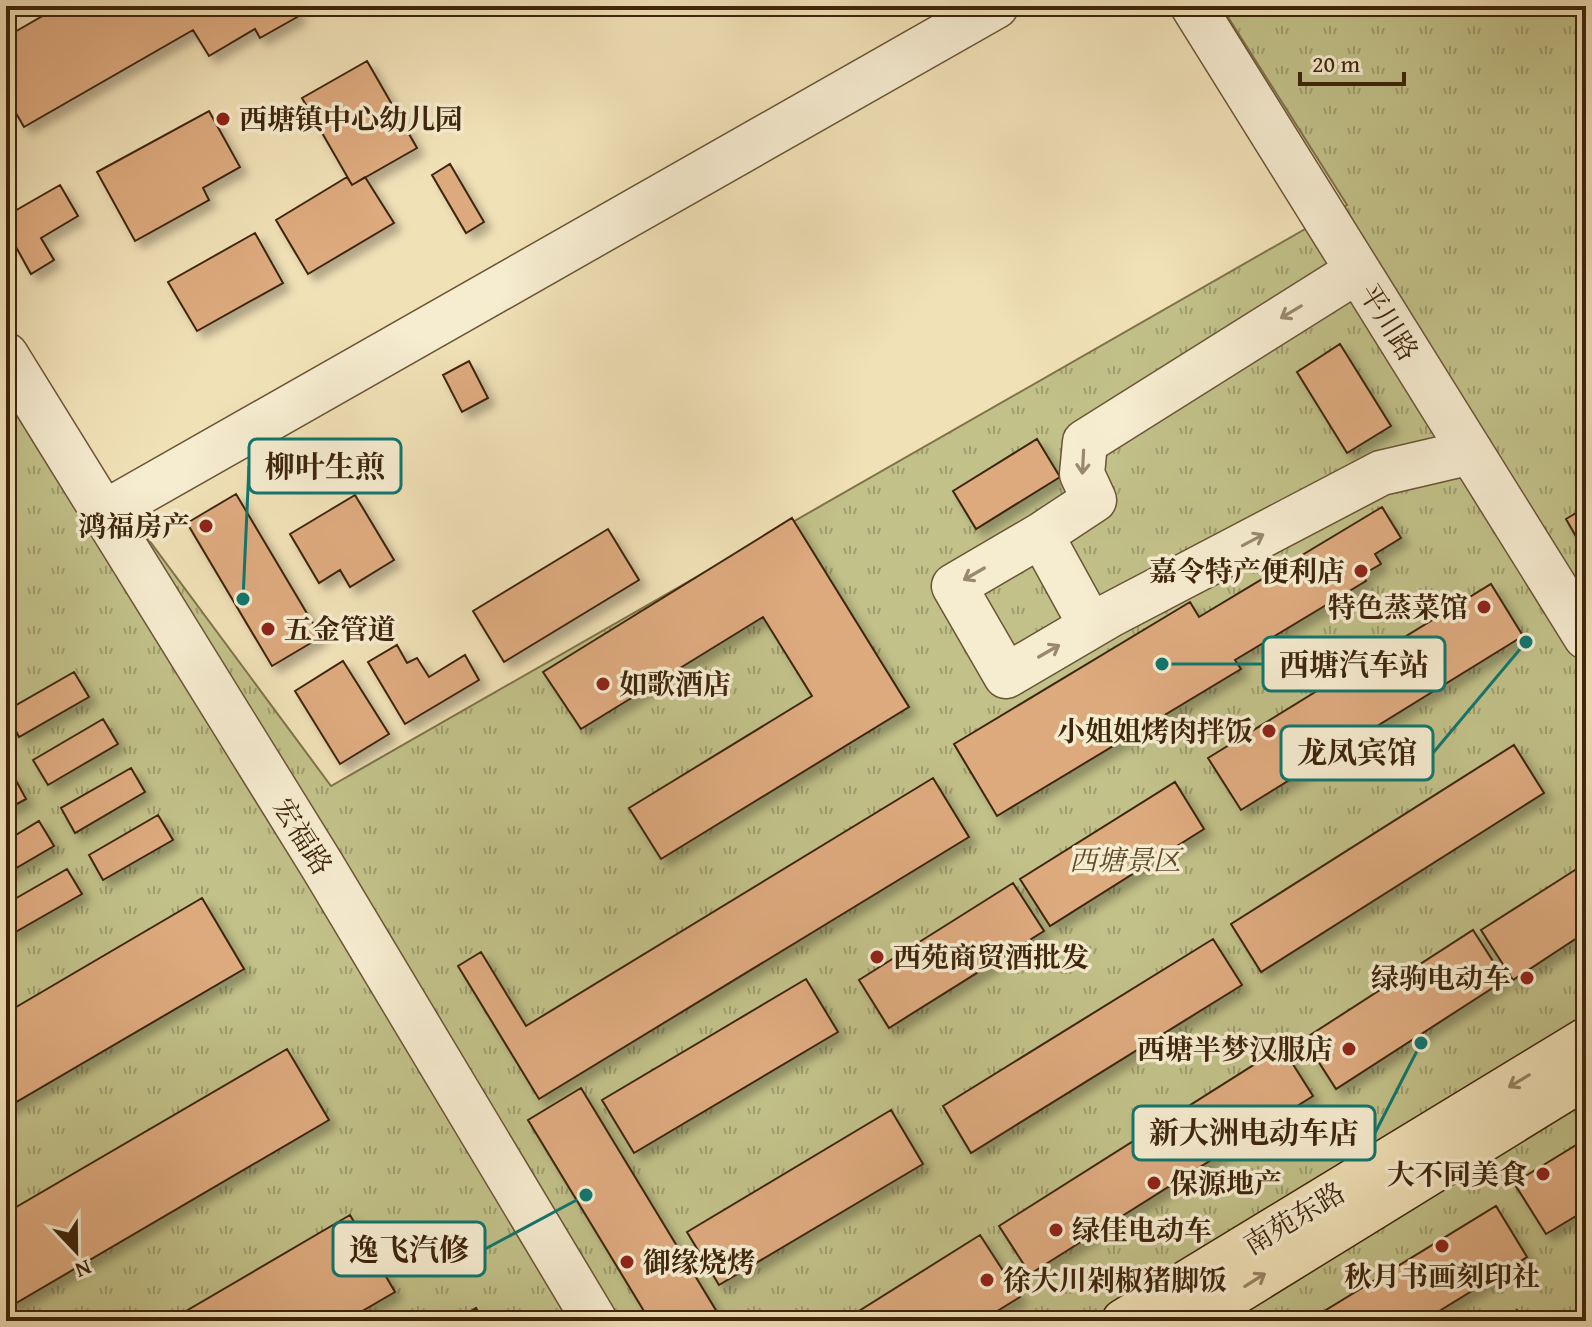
<svg xmlns="http://www.w3.org/2000/svg" width="1592" height="1327" font-family="'Gentium Book Plus','Noto Serif SC',serif">
	<style>
		.park { fill: url(#park-tufts); stroke: #80734a; stroke-width: 2 }
		.building { fill: #ddaa7e; stroke: #3e250b; stroke-width: 2; filter: url(#shadow) }
		.lines { fill: none; stroke-linecap: round; stroke-linejoin: round }
		.minor-casing { stroke: #6b5436; stroke-width: 47 }
		.major-casing { stroke: #3e250b; stroke-width: 47 }
		.minor { stroke: #f6ecd0; stroke-width: 44 }
		.major { stroke: #f1e1b7; stroke-width: 44 }
		.oneway { stroke: #9a886e }
		.oneway2 { stroke: #988361 }
		.poi-dot { fill: #8f2418; stroke: #f6ecd0; stroke-width: 3 }
		.labels { text-anchor: middle; stroke-width: 7; stroke-linejoin: round; paint-order: stroke }
		.poi-label { font-size: 28px; font-weight: bold; fill: #3e250b; stroke: #f6ecd0; text-anchor: start }
		.street-label { font-size: 28px; fill: #3e250b; stroke: #f6ecd0 }
		.park-label { font-size: 28px; font-style: italic; fill: #5f4c2a; stroke: #f6ecd0 }
		.leader { fill: none; stroke: #0f766e; stroke-width: 3 }
		.callout-dot { fill: #0f766e; stroke: #f6ecd0; stroke-width: 3 }
		.callout { fill: #f6ecd0; stroke: #0f766e; stroke-width: 3 }
		.callout-label { font-size: 30px; text-anchor: middle; font-weight: bold; fill: #3e250b }
	</style>
	<defs>
		<pattern id="park-tufts" width="24" height="20" patternUnits="userSpaceOnUse" patternTransform="scale(2)"><rect width="24" height="20" fill="#c2c189"/><path d="M3 7l-1-3M5 7V3M7 7l1-3M15 17l-1-3M17 17v-4M19 17l1-3" fill="none" stroke="#9f9d6e"/></pattern>
		<filter id="shadow"><feDropShadow dx="7" dy="7" stdDeviation="4" flood-color="#0004"/></filter>
	</defs>
	<rect width="100%" height="100%" fill="#f1e1b7"/>
	<filter id="stains"><feTurbulence type="fractalNoise" baseFrequency=".0025" numOctaves="4"/><feColorMatrix values="0 0 0 0 .2 0 0 0 0 .09 0 0 0 0 .02 0 0 0 .5 -.17"/></filter>
	<radialGradient id="worn" r=".72"><stop offset=".6" stop-color="#630" stop-opacity="0"/><stop offset="1" stop-color="#630" stop-opacity=".3"/></radialGradient>
	<path class="park" d="M1221,6h365v1315h-1580v-974l325,439 1016,-581z"/>
	<path class="building" d="M60,6h233l6,10 -39,22 -5,-9 -46,27 -16,-26 -169,97 -18,-31v-59z
		M367,61l50,87 -65,37 -50,-87z
		M209,111l31,56 -37,21 6,12 -74,41 -38,-69z
		M450,164l34,58 -18,11 -34,-58z
		M347,177l5,8 13,-8 29,46 -86,51 -32,-54z
		M60,185l18,31 -37,22 13,22 -23,14 -25,-45v-13z
		M255,233l28,50 -86,48 -29,-49z
		M1340,344l51,82 -44,27 -50,-81z
		M469,361l19,37 -26,14 -19,-37z
		M1037,439l23,38 -84,52 -23,-38z
		M236,494l85,143 -49,29 -85,-143z
		M355,495l39,65 -44,27 -10,-17 -21,13 -29,-49z
		M1382,507l19,31 -26,16 6,10 -19,11 4,6 -131,79 6,9 -244,147 -43,-72 236,-142 9,15z
		M1586,507v47l-20,-35z
		M792,518l117,189 -248,152 -32,-51 183,-112 -49,-79 -182,112 -38,-57z
		M608,529l31,51 -135,82 -31,-51z
		M1491,584l32,52 -282,174 -33,-52z
		M397,645l10,18 10,-5 12,19 36,-22 14,25 -74,44 -37,-62z
		M343,661l46,73 -49,30 -45,-73z
		M74,672l15,25 -70,40 -13,-26z
		M103,719l15,25 -70,41 -15,-25z
		M1514,745l30,48 -283,179 -30,-48z
		M131,768l14,24 -70,41 -14,-25z
		M12,773l14,26 -20,11v-33z
		M933,778l36,59 -430,262 -81,-133 23,-14 45,74z
		M1175,782l29,47 -154,97 -30,-47z
		M158,815l15,25 -70,40 -14,-25z
		M39,821l15,25 -48,28v-33z
		M1586,863v69l-73,48 -32,-50z
		M67,869l15,25 -70,40 -6,-9v-21z
		M1013,883l31,48 -155,97 -30,-48z
		M202,898l42,71 -238,139v-95z
		M1473,930l32,50 -169,109 -32,-50z
		M1213,939l29,46 -271,168 -28,-47z
		M806,979l32,53 -204,121 -32,-53z
		M1282,1047l31,49 -283,178 -31,-48z
		M287,1049l42,71 -323,189v-96z
		M581,1088l136,224 -15,9h-52l-122,-201z
		M891,1110l32,54 -204,121 -32,-53z
		M1586,1139v71l-40,24 -32,-51z
		M1496,1206l31,51 -104,64h-115z
		M350,1215l45,77 -50,29h-176z
		M980,1235l40,62 -39,24h-138z
		M476,1308l8,13h-29z
		M1517,1310l7,11h-25z"/>
	<g class="lines">
		<defs>
			<path id="minor" d="M1193,6l393,631
				M6,355l317,512 272,454
				M104,513l892,-507
				M1041,535l-87,51 52,90 104,-61 271,-142 90,-21
				M1091,626l-50,-91 53,-35 -12,-26 3,-32 272,-171"/>
			<path id="major" d="M1124,1321l462,-281
				M1189,1321l397,-245"/>
		</defs>
		<use href="#minor" class="minor-casing"/>
		<use href="#major" class="major-casing"/>
		<use href="#minor" class="minor"/>
		<use href="#major" class="major"/>
	</g>
	<defs><path id="oneway-shaft" d="M-6 0H5M1.5-3L5.5 0L1.5 3" fill="none" stroke-width="1.6" stroke-linecap="round" stroke-linejoin="round" transform="scale(2)"/></defs>
	<g class="oneway">
		<use href="#oneway-shaft" transform="translate(1291 312) rotate(149)"/>
		<use href="#oneway-shaft" transform="translate(1083 462) rotate(93)"/>
		<use href="#oneway-shaft" transform="translate(1253 540) rotate(-28)"/>
		<use href="#oneway-shaft" transform="translate(974 574) rotate(150)"/>
		<use href="#oneway-shaft" transform="translate(1049 651) rotate(-30)"/>
	</g>
	<g class="oneway2">
		<use href="#oneway-shaft" transform="translate(1519 1081) rotate(149)"/>
		<use href="#oneway-shaft" transform="translate(1255 1280) rotate(-32)"/>
	</g>
	<g class="poi-dot">
		<circle cx="223" cy="119" r="8"/>
		<circle cx="206" cy="526" r="8"/>
		<circle cx="1361" cy="571" r="8"/>
		<circle cx="1484" cy="607" r="8"/>
		<circle cx="268" cy="629" r="8"/>
		<circle cx="603" cy="684" r="8"/>
		<circle cx="1269" cy="731" r="8"/>
		<circle cx="877" cy="957" r="8"/>
		<circle cx="1527" cy="978" r="8"/>
		<circle cx="1349" cy="1049" r="8"/>
		<circle cx="1543" cy="1174" r="8"/>
		<circle cx="1154" cy="1183" r="8"/>
		<circle cx="1056" cy="1230" r="8"/>
		<circle cx="1442" cy="1246" r="8"/>
		<circle cx="627" cy="1262" r="8"/>
		<circle cx="987" cy="1280" r="8"/>
	</g>
	<g class="labels">
		<g class="poi-label">
			<text x="239" y="129">西塘镇中心幼儿园</text>
			<text x="190" y="536" text-anchor="end">鸿福房产</text>
			<text x="1345" y="581" text-anchor="end">嘉令特产便利店</text>
			<text x="1468" y="617" text-anchor="end">特色蒸菜馆</text>
			<text x="284" y="639">五金管道</text>
			<text x="619" y="694">如歌酒店</text>
			<text x="1253" y="741" text-anchor="end">小姐姐烤肉拌饭</text>
			<text x="893" y="967">西苑商贸酒批发</text>
			<text x="1511" y="988" text-anchor="end">绿驹电动车</text>
			<text x="1333" y="1059" text-anchor="end">西塘半梦汉服店</text>
			<text x="1527" y="1184" text-anchor="end">大不同美食</text>
			<text x="1170" y="1193">保源地产</text>
			<text x="1072" y="1240">绿佳电动车</text>
			<text x="643" y="1272">御缘烧烤</text>
			<text x="1442" y="1286" text-anchor="middle">秋月书画刻印社</text>
			<text x="1003" y="1290">徐大川剁椒猪脚饭</text>
		</g>
		<g class="street-label">
			<text transform="translate(1389 322) rotate(58)" y="10">平川路</text>
			<text transform="translate(303 836) rotate(58)" y="10">宏福路</text>
			<text transform="translate(1294 1218) rotate(-31)" y="10">南苑东路</text>
		</g>
		<g class="park-label">
			<text x="1125" y="870">西塘景区</text>
		</g>
	</g>
	<path class="leader" d="M243 599L249 466M1162 664L1263 664M1526 642L1433 753M1421 1043L1375 1133M586 1195L485 1249"/>
	<g class="callout-dot">
		<circle cx="243" cy="599" r="8"/>
		<circle cx="1162" cy="664" r="8"/>
		<circle cx="1526" cy="642" r="8"/>
		<circle cx="1421" cy="1043" r="8"/>
		<circle cx="586" cy="1195" r="8"/>
	</g>
	<g class="callout">
		<rect x="249" y="439" width="152" height="54" rx="8"/>
		<rect x="1263" y="637" width="182" height="54" rx="8"/>
		<rect x="1281" y="726" width="152" height="54" rx="8"/>
		<rect x="1133" y="1106" width="242" height="54" rx="8"/>
		<rect x="333" y="1222" width="152" height="54" rx="8"/>
	</g>
	<g class="callout-label">
		<text x="325" y="477">柳叶生煎</text>
		<text x="1354" y="675">西塘汽车站</text>
		<text x="1357" y="763">龙凤宾馆</text>
		<text x="1254" y="1143">新大洲电动车店</text>
		<text x="409" y="1260">逸飞汽修</text>
	</g>
	<rect width="1592" height="1327" fill="none" stroke="#f1e1b7" stroke-width="32"/>
	<rect x="8" y="8" width="1576" height="1311" fill="none" stroke="#3e250b" stroke-width="4"/>
	<rect x="16" y="16" width="1560" height="1295" fill="none" stroke="#3e250b" stroke-width="2"/>
	<g transform="translate(76 1251) rotate(158)" stroke="#f6ecd0" stroke-width="6" paint-order="stroke">
	<path d="M0-6L14 30L0 20L-14 30Z" fill="#3e250b"/>
	<text y="-12" font-size="22" font-weight="bold" text-anchor="middle" fill="#3e250b">N</text>
	</g>
	<path d="M1300 72v12h104v-12" fill="none" stroke="#3e250b" stroke-width="4"/>
	<text x="1312" y="72" font-size="24" fill="#3e250b" stroke="#f6ecd0" stroke-width="6" paint-order="stroke">20 m</text>
	<rect width="100%" height="100%" filter="url(#stains)"/>
	<rect width="100%" height="100%" fill="url(#worn)"/>
</svg>
